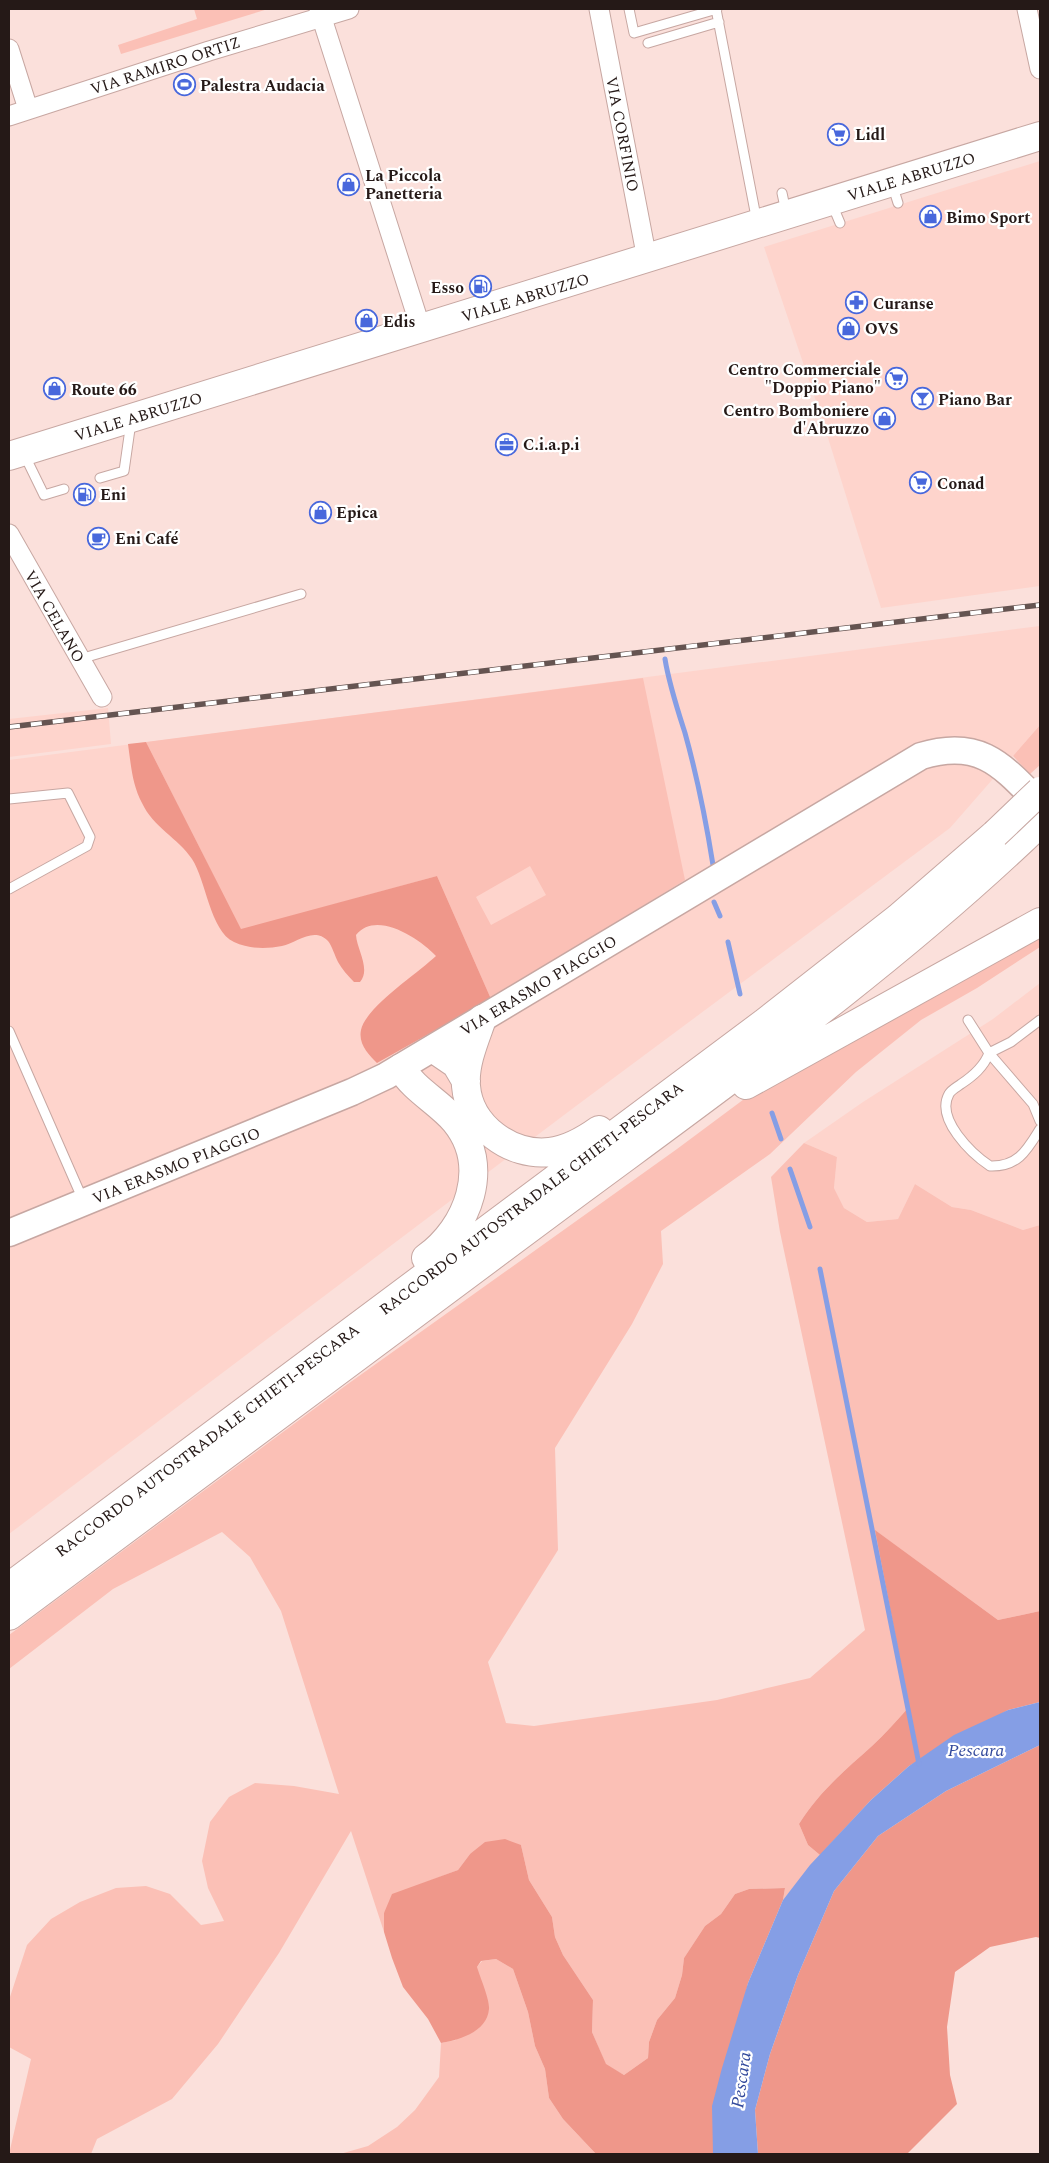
<svg xmlns="http://www.w3.org/2000/svg" width="1049" height="2163" font-family="Spectral,serif">
	<style>
		.built { fill: #fed4cc }
		.green { fill: #fbc0b6; fill-rule: evenodd }
		.forest { fill: #ef978a }
		.water { fill: #859ee5 }
		.lines { fill: none; stroke-linecap: round; stroke-linejoin: round }
		.stream { stroke: #859ee5; stroke-width: 5 }
		.lane-casing { stroke: #c7a7a2; stroke-width: 11 }
		.street-casing { stroke: #c7a7a2; stroke-width: 21 }
		.secondary-casing { stroke: #c7a7a2; stroke-width: 29 }
		.primary-casing { stroke: #c7a7a2; stroke-width: 30 }
		.highway-casing { stroke: #c7a7a2; stroke-width: 30 }
		.lane { stroke: #fff; stroke-width: 9 }
		.street { stroke: #fff; stroke-width: 19 }
		.secondary { stroke: #fff; stroke-width: 26 }
		.primary { stroke: #fff; stroke-width: 28 }
		.highway { stroke: #fff; stroke-width: 28 }
		.rail-casing { stroke: #655451; stroke-width: 5.5 }
		.rail { stroke: #fff; stroke-width: 4; stroke-dasharray: 11; stroke-linecap: butt }
		.highway-bridge-casing { stroke: #c7a7a2; stroke-width: 30; stroke-linecap: butt }
		.highway-bridge { stroke: #fff; stroke-width: 28 }
		.labels { text-anchor: middle; stroke-width: 4.5; stroke-linejoin: round; paint-order: stroke }
		.street-label { font-size: 16px; fill: #251917; stroke: #fff }
		.poi-label { font-size: 16px; font-weight: bold; fill: #251917; stroke: #fff; text-anchor: start }
		.water-label { font-size: 18px; font-style: italic; fill: #32499c; stroke: #fff }
	</style>
	<rect width="100%" height="100%" fill="#fbe0db"/>
	<path class="built" d="M1040,161v425l-159,22 -57,-183 -60,-178z
		M1040,626v99l-90,103 -374,278 -567,428v-774z
		M108,708l3,36 -102,13v-38z
		M1040,983v242l-17,5 -52,-20 -19,-3 -37,-23 -17,35 -31,3 -23,-14 -10,-20 3,-31 -33,-14 59,-41 130,-83z"/>
	<path class="green" d="M194,9h74l-147,45 -3,-9 79,-26z
		M643,678l42,202 -194,119 -54,-123 -196,54 -95,-188zM530,866l16,29 -55,30 -15,-28z
		M1040,725v40l-10,9 -17,-18z
		M1040,937v10l-63,41 -56,32 -65,52 -86,82 -109,77 2,33 -31,60 -77,124 3,102 -70,112 18,61 28,3 183,-26 93,-22 55,-48 -85,-398 -9,-55 33,-34 33,14 -3,31 10,20 23,14 31,-3 17,-35 37,23 19,3 52,20 17,-5v386l-42,9 -122,-89 33,176c-12,13 -24,27 -37,39 -28,25 -53,46 -73,78l9,21 12,10 -37,45 2,-12 -36,1 -14,5 -14,20 -16,12 -21,32 -2,17 -7,23 -18,22 -8,22 -1,16 -24,17 -18,-10 -14,-33 1,-32 -30,-45 -8,-18 -3,-20 -23,-37 -8,-35 -51,9 -12,16 -42,16 -32,27v19l-33,-101 -72,122 -61,91 -46,55 -75,40 -6,15h-82l22,-95 -22,-12v-47l18,-55 24,-26 29,-17 36,-14 30,-2 24,8 31,31 23,-4 -16,-33 -6,-27 8,-39 19,-25 26,-14 39,3 45,8 -58,-183 -31,-54 -28,-25 -109,57 -104,80v-34l336,-249 332,-237 86,-64z
		M496,1959l17,10 15,43 7,34 10,23 4,29 14,21 33,35h-256l28,-8 29,-19 18,-17 24,-33 2,-34 15,-3 21,-73 5,-6z"/>
	<path class="forest" d="M146,742l95,187 196,-53 54,123 -114,64c-8,-8 -19,-19 -16,-33 4,-22 57,-57 75,-74 -17,-18 -60,-46 -80,-21 1,15 15,34 4,47h-6c-6,-6 -12,-13 -16,-20 -3,-6 -6,-16 -10,-21 -14,-15 -32,2 -46,5 -16,3 -33,3 -48,-4 -24,-11 -28,-62 -42,-83 -14,-21 -39,-32 -50,-56 -10,-19 -11,-38 -14,-59z
		M875,1530l123,90 42,-9v91l-32,8 -99,56 -38,34 -51,55 -12,-10 -9,-21c20,-32 45,-53 73,-78 13,-12 25,-26 37,-39z
		M1040,1745v193l-4,-1 -46,10 -35,25 -8,55 3,48 7,29 -50,50h-149l-3,-44 15,-56 28,-79 36,-84 44,-55 68,-45z
		M505,1839l16,6 8,35 23,37 3,20 8,18 30,45 -1,32 14,32 18,11 24,-17 1,-16 8,-22 18,-22 7,-23 2,-17 21,-32 16,-12 14,-20 14,-5 36,-1 -2,12 -35,83 -34,155 -1,16h-117l-33,-35 -14,-21 -4,-29 -10,-23 -7,-34 -15,-43 -17,-10 -15,2 -4,6c3,10 13,33 12,42 -2,23 -30,31 -48,34l-13,-24 -25,-32 -11,-29 -8,-26v-19l8,-19 66,-24 12,-16 15,-12z"/>
	<path class="water" d="M1040,1702v43l-94,46 -68,45 -44,55 -36,84 -28,79 -15,56 3,44h-45l-1,-48 10,-38 26,-85 35,-83 27,-35 61,-65 38,-34 45,-31 54,-25z"/>
	<g class="lines">
		<path class="stream" d="M665,659c4,25 12,49 20,74 12,43 21,88 28,132
			M714,902l6,14
			M728,942l12,52
			M772,1113l9,26
			M790,1169l20,58
			M820,1269l99,495"/>
		<defs>
			<path id="lane" d="M629,9l5,24 83,-24
				M716,9l41,213
				M648,43l71,-21
				M892,184l6,19
				M782,193l4,19
				M832,204l8,19
				M24,454l20,41 20,-6
				M100,478l24,-7 7,-49
				M80,659l221,-65
				M9,799l59,-6 22,44 -3,9 -78,43
				M968,1020l21,33c-5,14 -16,23 -28,31 -4,3 -10,6 -12,10 -14,25 23,60 41,72 28,1 37,-16 50,-37
				M1040,1020l-29,22 -22,11 44,51 7,17
				M9,1031l74,169"/>
			<path id="street" d="M319,9l102,320
				M599,9l48,250
				M1027,9l13,60
				M9,49l19,60
				M9,116l200,-65 140,-42
				M9,534l93,163"/>
			<path id="secondary" d="M9,1233l343,-141 34,-16 535,-320c59,-18 81,9 119,48"/>
			<path id="primary" d="M9,456l1031,-320"/>
			<path id="highway" d="M482,1019c-7,20 -18,45 -16,67 3,40 45,71 84,66 18,-2 35,-12 49,-22
				M434,1049l22,15 10,17
				M401,1068c13,22 38,34 54,53 37,45 13,107 -29,137
				M746,1085l294,-163
				M9,1587l755,-564 134,-105 97,-84
				M9,1616c191,-142 381,-284 572,-426 157,-116 318,-231 459,-367"/>
		</defs>
		<use href="#lane" class="lane-casing"/>
		<use href="#street" class="street-casing"/>
		<use href="#secondary" class="secondary-casing"/>
		<use href="#primary" class="primary-casing"/>
		<use href="#highway" class="highway-casing"/>
		<use href="#lane" class="lane"/>
		<use href="#street" class="street"/>
		<use href="#secondary" class="secondary"/>
		<use href="#primary" class="primary"/>
		<use href="#highway" class="highway"/>
		<defs>
			<path id="rail" d="M9,727l1031,-122"/>
		</defs>
		<use href="#rail" class="rail-casing"/>
		<use href="#rail" class="rail"/>
		<defs>
			<path id="highway-bridge" d="M995,834l45,-43"/>
		</defs>
		<use href="#highway-bridge" class="highway-bridge-casing"/>
		<use href="#highway-bridge" class="highway-bridge"/>
	</g>
	<defs>
		<symbol id="stadium-ring" viewBox="-11 -11 22 22"><circle r="9.5" fill="#fff" stroke="#4868dc" stroke-width="1.5"/><path d="M0-5a6.5 5 0 1 0 0 10a6.5 5 0 1 0 0-10ZM-3.5-1.8h7v3.6h-7Z" fill="#4868dc"/></symbol>
		<symbol id="supermarket-ring" viewBox="-11 -11 22 22"><circle r="9.5" fill="#fff" stroke="#4868dc" stroke-width="1.5"/><path d="M-6-5.5h2.5l.6 2H6L4.5 2H-2.5L-4.4-4H-6ZM-1.5 3.2a1.3 1.3 0 1 0 .1 0ZM3 3.2a1.3 1.3 0 1 0 .1 0Z" fill="#4868dc"/></symbol>
		<symbol id="shop-ring" viewBox="-11 -11 22 22"><circle r="9.5" fill="#fff" stroke="#4868dc" stroke-width="1.5"/><path d="M-5-2.5h2.3a2.7 3.5 0 0 1 5.4 0H5L5.5 6h-11ZM-1.5-2.5h3a1.5 2.3 0 0 0-3 0Z" fill="#4868dc"/></symbol>
		<symbol id="fuel-ring" viewBox="-11 -11 22 22"><circle r="9.5" fill="#fff" stroke="#4868dc" stroke-width="1.5"/><path d="M-5.5-6h7V0h2V4h1.3V-2.5L3-4.5l.8-.8L6-3V5H2.5V1h-1V6h-7ZM-4.2-4.7v3.2H.2V-4.7Z" fill="#4868dc"/></symbol>
		<symbol id="pharmacy-ring" viewBox="-11 -11 22 22"><circle r="9.5" fill="#fff" stroke="#4868dc" stroke-width="1.5"/><path d="M-2-6h4v4h4v4h-4v4h-4v-4h-4v-4h4Z" fill="#4868dc"/></symbol>
		<symbol id="bar-ring" viewBox="-11 -11 22 22"><circle r="9.5" fill="#fff" stroke="#4868dc" stroke-width="1.5"/><path d="M-6-5H6L.8 .8V4.5H3.5V6h-7V4.5H-.8V.8Z" fill="#4868dc"/></symbol>
		<symbol id="office-ring" viewBox="-11 -11 22 22"><circle r="9.5" fill="#fff" stroke="#4868dc" stroke-width="1.5"/><path d="M-6-3h4V-5.5h4V-3h4V5H-6ZM-1-4.5V-3h2v-1.5ZM-6 0V1H6V0Z" fill="#4868dc"/></symbol>
		<symbol id="cafe-ring" viewBox="-11 -11 22 22"><circle r="9.5" fill="#fff" stroke="#4868dc" stroke-width="1.5"/><path d="M-5.5-4.5H6V0H3Q3 3.5 0 3.5H-2.5Q-5.5 3.5-5.5 0ZM3-3.2v2h1.7v-2ZM-6 4.5H4V6H-6Z" fill="#4868dc"/></symbol>
	</defs>
	<g fill-rule="evenodd">
		<use href="#stadium-ring" x="172" y="72" width="25" height="25"/>
		<use href="#supermarket-ring" x="826" y="122" width="25" height="25"/>
		<use href="#shop-ring" x="336" y="172" width="25" height="25"/>
		<use href="#shop-ring" x="918" y="204" width="25" height="25"/>
		<use href="#fuel-ring" x="468" y="274" width="25" height="25"/>
		<use href="#pharmacy-ring" x="844" y="290" width="25" height="25"/>
		<use href="#shop-ring" x="354" y="308" width="25" height="25"/>
		<use href="#shop-ring" x="836" y="316" width="25" height="25"/>
		<use href="#supermarket-ring" x="884" y="366" width="25" height="25"/>
		<use href="#shop-ring" x="42" y="376" width="25" height="25"/>
		<use href="#bar-ring" x="910" y="386" width="25" height="25"/>
		<use href="#shop-ring" x="872" y="406" width="25" height="25"/>
		<use href="#office-ring" x="494" y="432" width="25" height="25"/>
		<use href="#supermarket-ring" x="908" y="470" width="25" height="25"/>
		<use href="#fuel-ring" x="72" y="482" width="25" height="25"/>
		<use href="#shop-ring" x="308" y="500" width="25" height="25"/>
		<use href="#cafe-ring" x="86" y="526" width="25" height="25"/>
	</g>
	<g class="labels">
		<g class="street-label">
			<text transform="translate(165 65) rotate(-18)" y="6">VIA RAMIRO ORTIZ</text>
			<text transform="translate(623 134) rotate(79)" y="6">VIA CORFINIO</text>
			<text transform="translate(911 176) rotate(-17)" y="6">VIALE ABRUZZO</text>
			<text transform="translate(525 297) rotate(-17)" y="6">VIALE ABRUZZO</text>
			<text transform="translate(138 416) rotate(-17)" y="6">VIALE ABRUZZO</text>
			<text transform="translate(55 616) rotate(60)" y="6">VIA CELANO</text>
			<text transform="translate(538 985) rotate(-31)" y="6">VIA ERASMO PIAGGIO</text>
			<text transform="translate(176 1165) rotate(-22)" y="6">VIA ERASMO PIAGGIO</text>
			<text transform="translate(531 1198) rotate(-37)" y="6">RACCORDO AUTOSTRADALE CHIETI-PESCARA</text>
			<text transform="translate(207 1440) rotate(-37)" y="6">RACCORDO AUTOSTRADALE CHIETI-PESCARA</text>
		</g>
		<g class="poi-label">
			<text x="200" y="91">Palestra Audacia</text>
			<text x="855" y="140">Lidl</text>
			<text x="365" y="181">La Piccola<tspan x="365" dy="18">Panetteria</tspan></text>
			<text x="946" y="223">Bimo Sport</text>
			<text x="464" y="293" text-anchor="end">Esso</text>
			<text x="873" y="309">Curanse</text>
			<text x="383" y="327">Edis</text>
			<text x="865" y="334">OVS</text>
			<text x="881" y="375" text-anchor="end">Centro Commerciale<tspan x="881" dy="18">"Doppio Piano"</tspan></text>
			<text x="71" y="395">Route 66</text>
			<text x="938" y="405">Piano Bar</text>
			<text x="869" y="416" text-anchor="end">Centro Bomboniere<tspan x="869" dy="18">d'Abruzzo</tspan></text>
			<text x="523" y="450">C.i.a.p.i</text>
			<text x="937" y="489">Conad</text>
			<text x="100" y="500">Eni</text>
			<text x="336" y="518">Epica</text>
			<text x="115" y="544">Eni Café</text>
		</g>
		<g class="water-label">
			<text x="976" y="1756">Pescara</text>
			<text transform="translate(741 2080) rotate(-82)" y="6">Pescara</text>
		</g>
	</g>
	<rect width="1049" height="2163" fill="none" stroke="#251917" stroke-width="20"/>
</svg>
